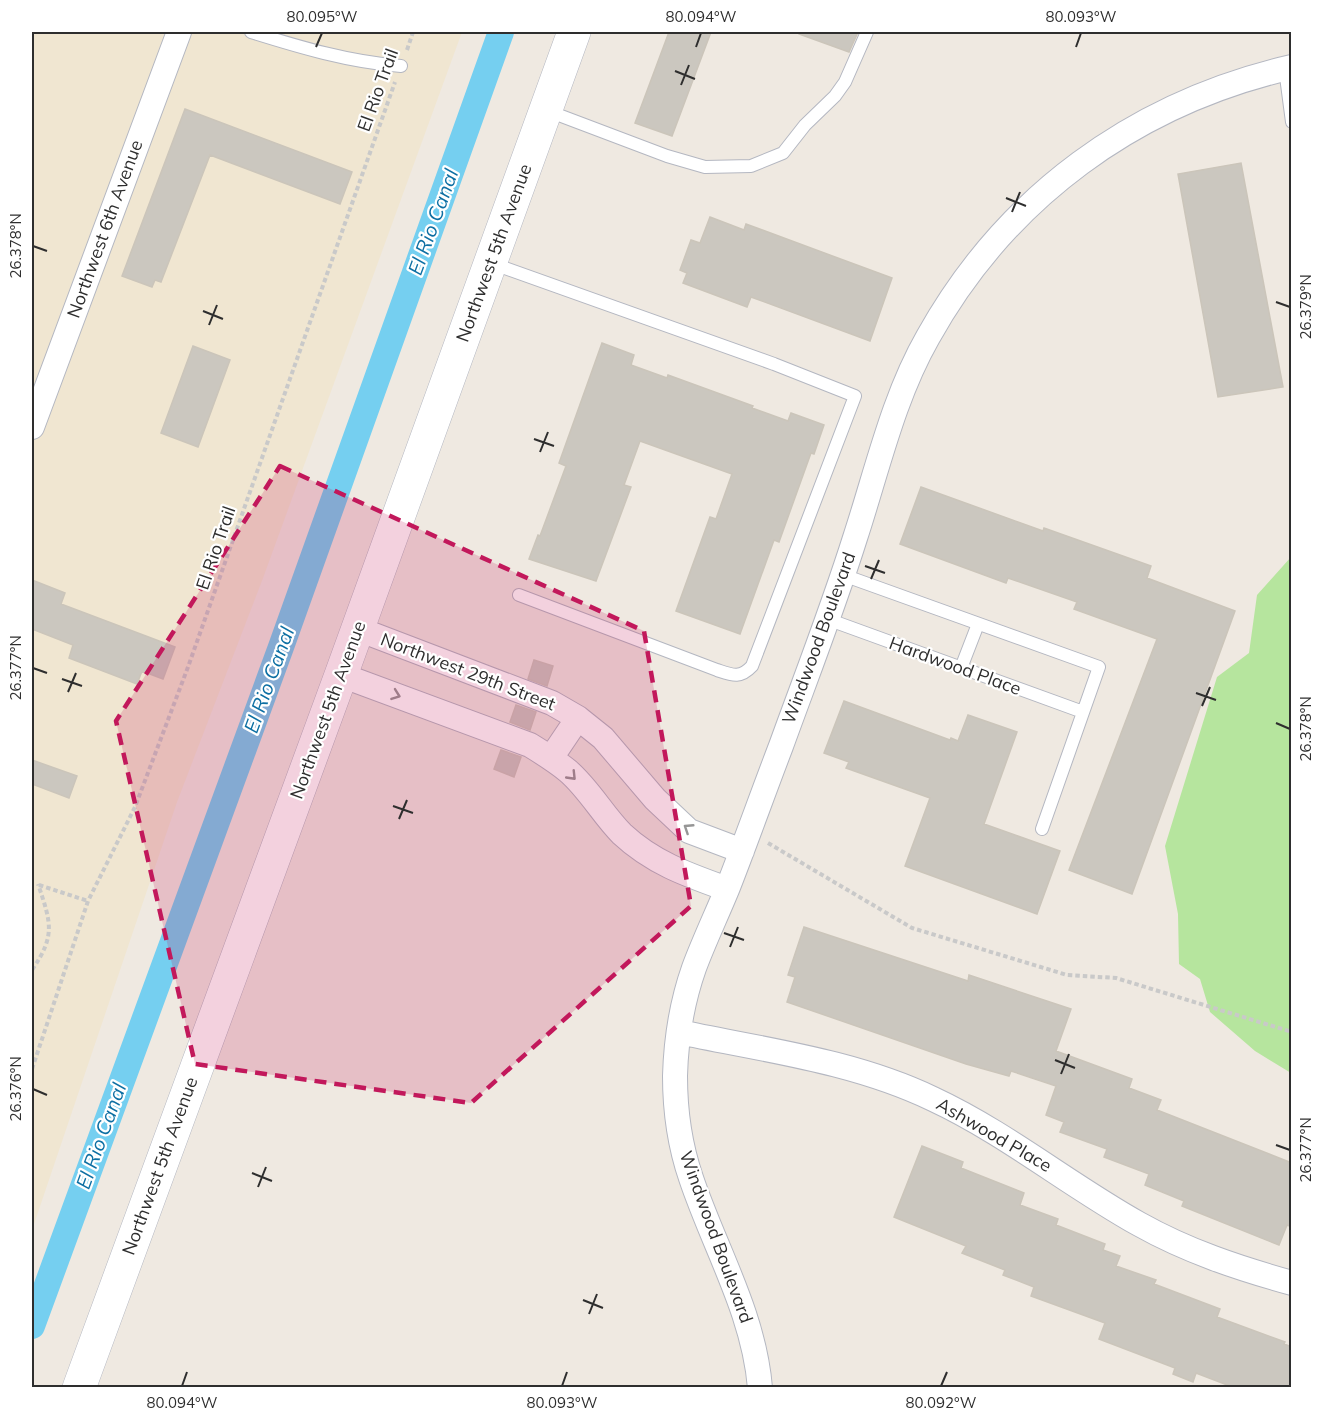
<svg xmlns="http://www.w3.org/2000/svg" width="1323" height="1419" font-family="Mulish,sans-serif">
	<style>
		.education { fill: #f0e6d1 }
		.green { fill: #b6e59e }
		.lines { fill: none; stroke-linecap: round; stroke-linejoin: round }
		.canal { stroke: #75cff0; stroke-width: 26 }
		.building { fill: #cbc7bf; stroke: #cbc5ba; stroke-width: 1.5 }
		.lane-casing { stroke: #b4b7c1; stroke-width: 14 }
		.street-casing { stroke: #b4b7c1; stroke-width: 26 }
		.secondary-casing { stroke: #b4b7c1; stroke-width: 34 }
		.path { stroke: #c9c9c9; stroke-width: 4; stroke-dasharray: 4.5 3; stroke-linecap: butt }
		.lane { stroke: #fff; stroke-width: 12 }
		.street { stroke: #fff; stroke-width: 24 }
		.secondary { stroke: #fff; stroke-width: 33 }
		.oneway { stroke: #969696 }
		.marked { fill: #c2185b; fill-opacity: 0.2; stroke: #c2185b; stroke-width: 4.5; stroke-dasharray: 12 8; stroke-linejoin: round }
		.ticks { fill: none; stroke: #2e2e2e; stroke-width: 2 }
		.labels { text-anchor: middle; stroke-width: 4.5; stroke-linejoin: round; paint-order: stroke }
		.street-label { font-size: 18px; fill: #2e2e2e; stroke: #fff }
		.water-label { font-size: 20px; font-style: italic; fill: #0d6fa3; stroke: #fff }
		.neatline { fill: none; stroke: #2e2e2e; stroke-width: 2 }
		.ticks-label { font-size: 15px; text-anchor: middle; fill: #2e2e2e }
	</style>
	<rect width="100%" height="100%" fill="#efe9e1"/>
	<path class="education" d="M32,32h430l-199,546 -86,224 -145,428z"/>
	<path class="green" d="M1291,557v516l-36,-22 -45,-39 -10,-33 -21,-15 -1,-50 -13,-68 52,-169 32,-24 8,-58z"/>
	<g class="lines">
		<path class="canal" d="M32,1326l249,-679 220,-615"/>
	</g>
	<path class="building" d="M669,32h42l-39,104 -37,-13z
		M799,32h59l-9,20 -50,-18z
		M185,109l167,63 -12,32 -130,-49 -49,127 -6,-2 -3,7 -30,-11z
		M1241,163l42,224 -65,10 -40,-223z
		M710,217l34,13 2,-6 146,54 -22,63 -119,-44 -4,10 -64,-24 4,-10 -7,-3 11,-30 9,3z
		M602,343l32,12 -3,10 36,13 1,-3 85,31 -1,2 36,13 3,-8 33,12 -10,29 -3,-1 -32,89 -5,-2 -34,94 -64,-23 34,-94 6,2 16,-45 -92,-33 -16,44 7,2 -35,94 -67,-22 9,-24 2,1 26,-70 -7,-3z
		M193,346l37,14 -32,87 -37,-14z
		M921,487l122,44 1,-3 107,38 -4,12 88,33 -103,283 -63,-24 88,-231 -83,-30 3,-7 -69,-24 -2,5 -106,-39z
		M32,580l33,13 -4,11 114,43 -12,32 -21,-8 -5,13 -68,-26 4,-13 -41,-16z
		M534,660l19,6 -6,20 -19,-7z
		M844,701l106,39 1,-2 7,3 10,-26 49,17 -33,92 76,27 -23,63 -132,-48 25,-68 -84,-30 3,-6 -25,-9z
		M516,705l20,7 -6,18 -20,-8z
		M501,750l20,7 -7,20 -20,-8z
		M32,760l45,16 -8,22 -37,-14z
		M804,927l164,54 1,-6 102,34 -15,42 76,28 -3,9 32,12 -4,10 135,53v64l-5,-2 -8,20 -97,-39 2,-5 -39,-16 4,-11 -45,-17 3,-8 -47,-17 4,-10 -18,-7 10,-29 -45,-15 -2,5 -43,-12 -179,-62 8,-25 -7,-2z
		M922,1146l41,16 -2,6 63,25 -4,12 38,14 -2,6 49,19 -2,6 17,6 -4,10 40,14 -2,4 66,25 -3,8 68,25 -1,2 8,3v41h-57l-39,-15 -3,9 -20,-8 2,-6 -76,-29 6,-16 -74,-27 3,-9 -31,-12 2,-5 -43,-17 4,-7 -72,-29z"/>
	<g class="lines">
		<defs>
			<path id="lane" d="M251,32c48,15 98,30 150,34
				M1285,69l7,53
				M548,111l119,45 38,11 46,-1 32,-13 22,-28 30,-29 10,-14 22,-50
				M491,263l283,101 81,32 -103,270c-12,13 -20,9 -35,4l-198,-75
				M843,575l256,92 -57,162
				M827,619l256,93
				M961,668l17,-44"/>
			<path id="street" d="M32,427l147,-395
				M358,629l194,74 26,15 25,20 52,61 34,32 53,20
				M341,675l189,70c13,8 26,16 38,26 21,18 35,44 54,63 31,29 66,41 105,55
				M551,758l27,-40
				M679,1032c85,18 175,29 254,67 73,34 136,86 206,125 48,27 99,44 153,59
				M760,1388c-6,-75 -46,-141 -69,-210 -11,-32 -16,-68 -16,-102 1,-36 7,-74 19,-108 10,-27 23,-54 34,-81 18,-46 35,-94 53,-141 25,-69 52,-138 74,-208 22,-67 38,-140 73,-201 78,-140 207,-234 364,-270"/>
			<path id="secondary" d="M79,1388l262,-713 233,-643"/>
		</defs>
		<use href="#lane" class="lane-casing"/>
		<use href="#street" class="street-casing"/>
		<use href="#secondary" class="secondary-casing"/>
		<path class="path" d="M407,50l6,-18
			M768,843l144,85 155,47 49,3 176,54
			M39,885l49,16
			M32,970c24,-35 19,-47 6,-86
			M32,1069l56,-168 47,-94 53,-140 207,-585"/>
		<use href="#lane" class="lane"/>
		<use href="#street" class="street"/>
		<use href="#secondary" class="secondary"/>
	</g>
	<defs><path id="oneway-chevron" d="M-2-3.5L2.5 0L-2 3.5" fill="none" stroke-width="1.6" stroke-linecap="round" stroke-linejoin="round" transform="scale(1.5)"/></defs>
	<g class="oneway">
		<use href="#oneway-chevron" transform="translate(396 695) rotate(20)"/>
		<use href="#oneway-chevron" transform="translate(572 776) rotate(46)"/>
		<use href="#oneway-chevron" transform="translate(688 828) rotate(-147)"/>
	</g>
	<path class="marked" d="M280,466l364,165 47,275 -220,197 -276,-39 -79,-343z"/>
	<path class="ticks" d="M316,47l6,-14M696,47l5,-14M1076,47l5,-14M675,71l20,8M681,85l8,-20M1006,198l20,8M1012,212l8,-20M33,246l14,5M1276,302l14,5M203,311l20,8M209,325l8,-20M534,439l20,7M540,452l8,-20M865,566l20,7M871,579l8,-19M33,668l14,5M62,679l20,7M68,692l8,-19M1196,693l20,7M1202,706l8,-19M1276,723l14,6M393,806l20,7M399,819l8,-19M724,933l20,7M730,947l8,-20M1055,1060l20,8M1061,1074l8,-20M33,1089l14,6M1276,1145l14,5M252,1173l20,8M258,1187l8,-20M583,1300l20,8M589,1314l8,-20M182,1386l5,-14M562,1386l5,-14M941,1386l6,-14"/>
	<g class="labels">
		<g class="street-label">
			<text transform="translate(378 90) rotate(-70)" y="6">El Rio Trail</text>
			<text transform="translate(105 229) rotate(-70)" y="6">Northwest 6th Avenue</text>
			<text transform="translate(494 253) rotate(-70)" y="6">Northwest 5th Avenue</text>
			<text transform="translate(216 548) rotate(-71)" y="6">El Rio Trail</text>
			<text transform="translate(819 638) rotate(-70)" y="6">Windwood Boulevard</text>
			<text transform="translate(955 666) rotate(20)" y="6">Hardwood Place</text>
			<text transform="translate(468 672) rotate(21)" y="6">Northwest 29th Street</text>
			<text transform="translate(328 710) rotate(-70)" y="6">Northwest 5th Avenue</text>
			<text transform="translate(994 1135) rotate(30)" y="6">Ashwood Place</text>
			<text transform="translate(160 1166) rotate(-70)" y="6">Northwest 5th Avenue</text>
			<text transform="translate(716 1237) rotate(70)" y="6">Windwood Boulevard</text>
		</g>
		<g class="water-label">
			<text transform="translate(433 222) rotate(-70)" y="7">El Rio Canal</text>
			<text transform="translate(269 680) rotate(-70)" y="7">El Rio Canal</text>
			<text transform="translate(101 1136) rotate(-70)" y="7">El Rio Canal</text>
		</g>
	</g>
	<rect width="1323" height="1419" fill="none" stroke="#ffffff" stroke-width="66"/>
	<rect x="33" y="33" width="1257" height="1353" class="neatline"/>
	<g class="ticks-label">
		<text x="322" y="22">80.095°W</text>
		<text x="701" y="22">80.094°W</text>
		<text x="1081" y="22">80.093°W</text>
		<text transform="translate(16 246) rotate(-90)" y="5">26.378°N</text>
		<text transform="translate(1306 307) rotate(-90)" y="5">26.379°N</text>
		<text transform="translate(16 668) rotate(-90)" y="5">26.377°N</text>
		<text transform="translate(1306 729) rotate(-90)" y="5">26.378°N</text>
		<text transform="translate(16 1089) rotate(-90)" y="5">26.376°N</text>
		<text transform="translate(1306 1150) rotate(-90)" y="5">26.377°N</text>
		<text x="182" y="1408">80.094°W</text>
		<text x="562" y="1408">80.093°W</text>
		<text x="941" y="1408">80.092°W</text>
	</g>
</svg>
